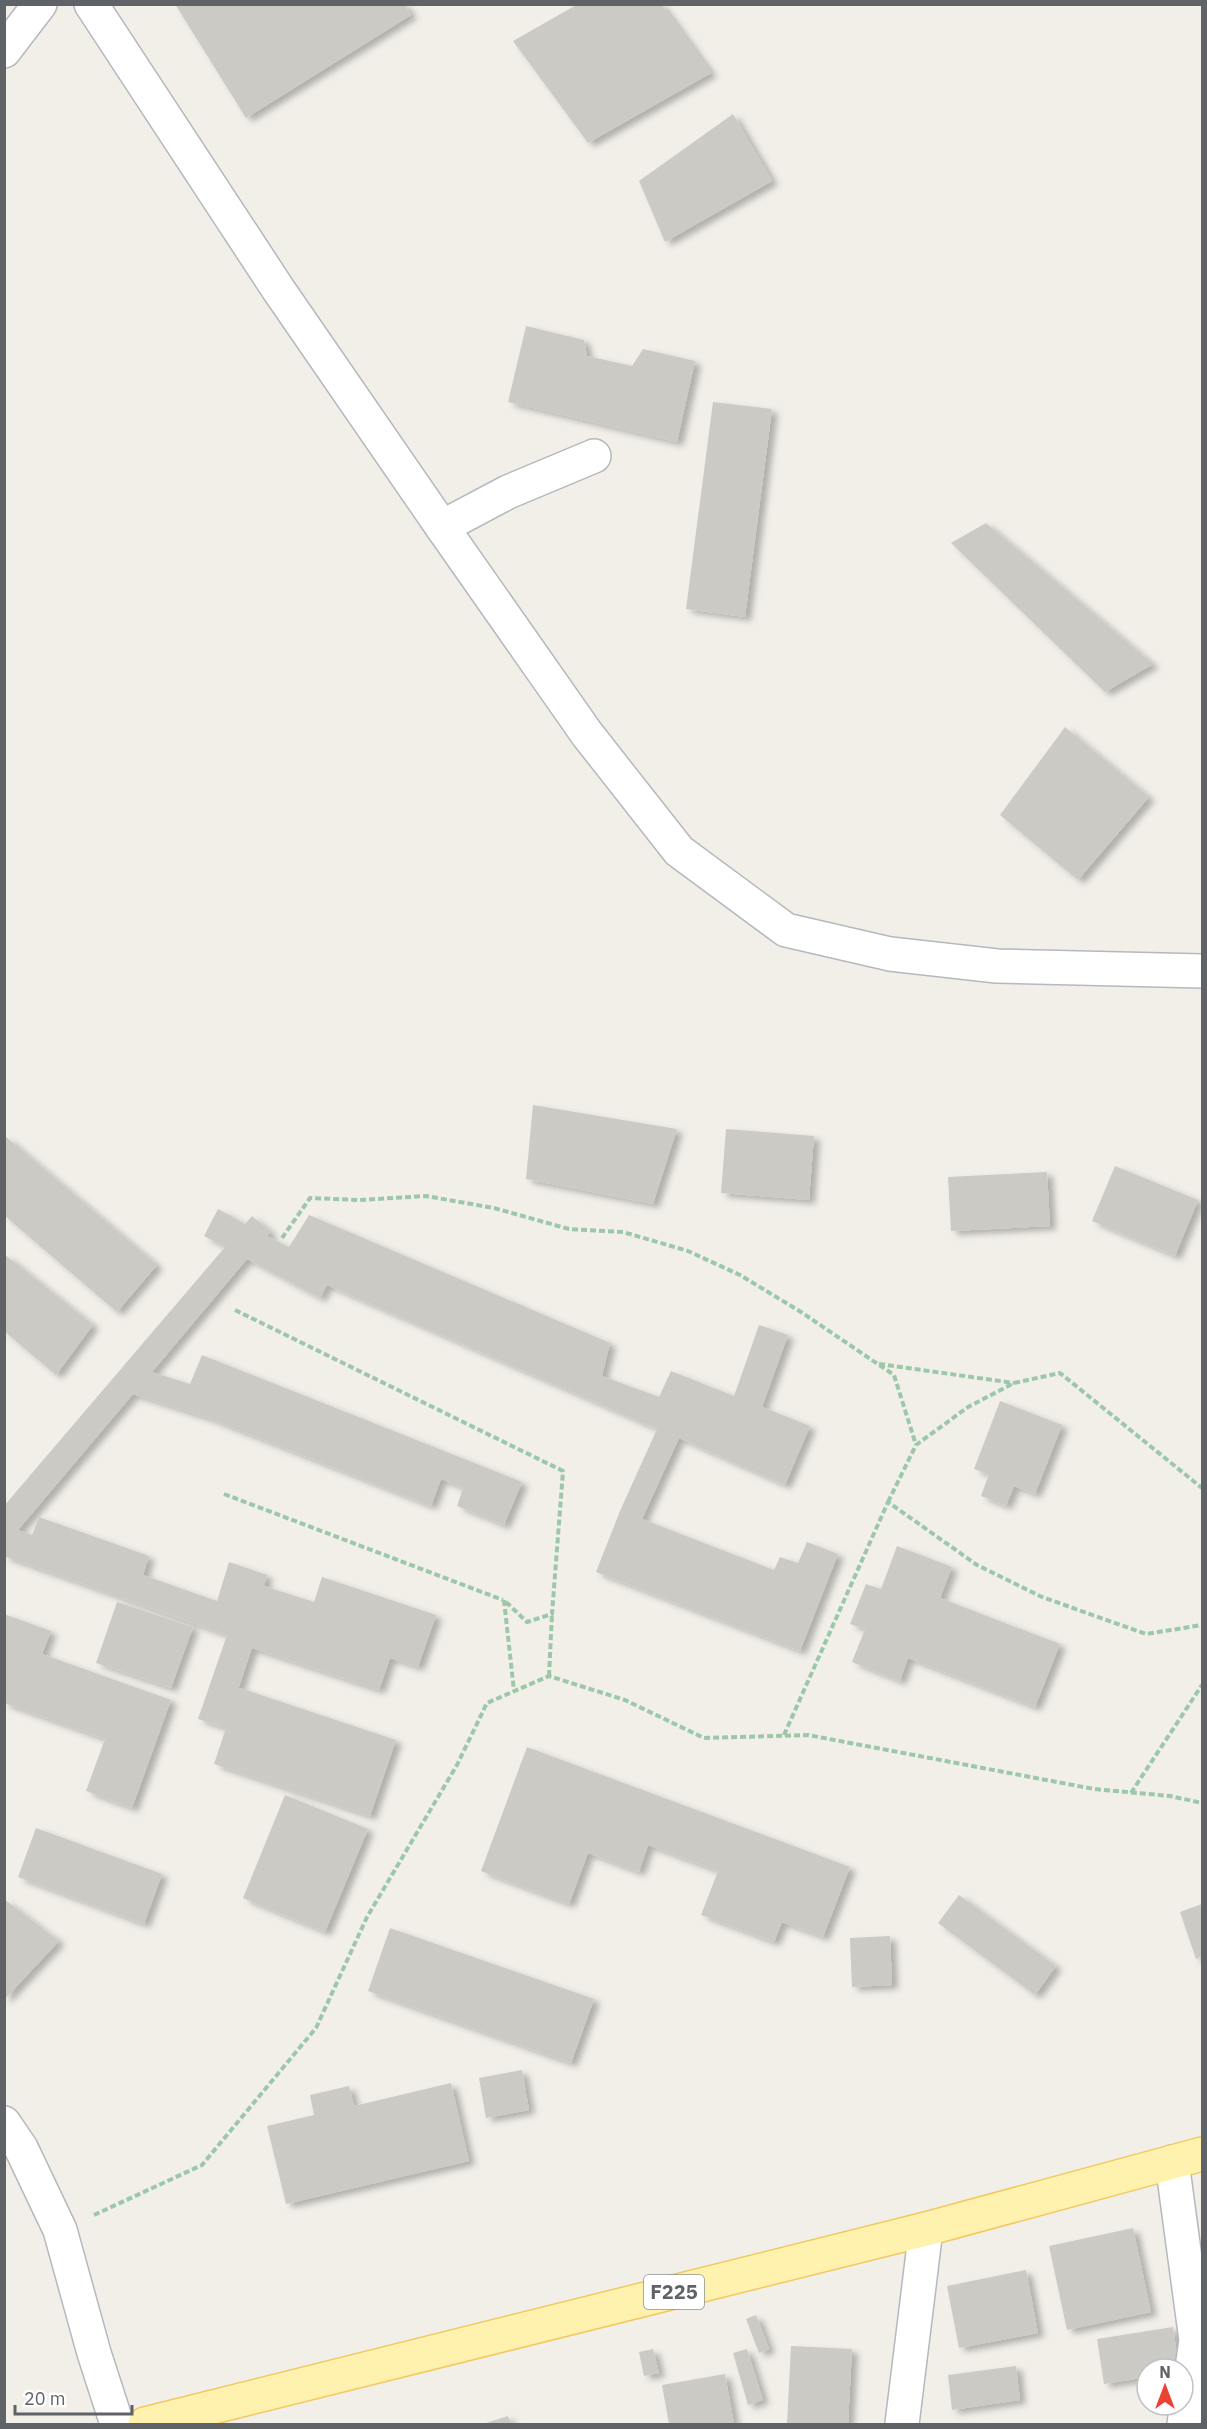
<svg xmlns="http://www.w3.org/2000/svg" width="1207" height="2429" font-family="'IBM Plex Sans',sans-serif">
	<style>
		.building { fill: #cccac5; filter: url(#shadow) }
		.lines { fill: none; stroke-linecap: round; stroke-linejoin: round }
		.minor-casing { stroke: #b5b8bc; stroke-width: 36 }
		.tertiary-casing { stroke: #b5b8bc; stroke-width: 36 }
		.primary-casing { stroke: #f2c960; stroke-width: 36 }
		.path { stroke: #9cc7a9; stroke-width: 4; stroke-dasharray: 6 3; stroke-linecap: butt }
		.minor { stroke: #fff; stroke-width: 33 }
		.tertiary { stroke: #fff; stroke-width: 33 }
		.primary { stroke: #fff2af; stroke-width: 33 }
		.labels { text-anchor: middle; stroke-width: 4.5; stroke-linejoin: round; paint-order: stroke }
		.shield { fill: #fff; stroke: #8f9295; stroke-width: 1.5 }
		.shield-label { font-size: 20px; font-weight: bold; fill: #5f6368 }
	</style>
	<defs>
		<filter id="shadow"><feDropShadow dx="6" dy="4" stdDeviation="3" flood-color="#0004"/></filter>
	</defs>
	<rect width="100%" height="100%" fill="#f1efe8"/>
	<path class="building" d="M175,4h229l7,11 -165,103z
		M578,4h83l50,69 -123,70 -75,-102z
		M733,114l39,67 -107,61 -26,-61z
		M526,326l58,14 3,16 45,10 11,-17 52,12 -18,81 -169,-40z
		M713,402l59,7 -27,208 -59,-8z
		M986,523l167,141 -48,28 -154,-149z
		M1065,727l84,70 -71,83 -78,-65z
		M533,1105l144,24 -24,75 -127,-25z
		M726,1129l88,7 -5,64 -88,-7z
		M5,1136l152,129 -40,47 -112,-96z
		M1115,1166l83,34 -23,56 -83,-35z
		M1047,1172l3,54 -99,5 -3,-54z
		M218,1209l27,15 7,-8 19,16 -4,4 22,11 20,-32 301,128 -8,33 57,21 12,-26 63,25 25,-71 29,10 -26,72 48,19 -25,59 -106,-47 -37,81 132,51 6,-13 18,6 9,-21 31,12 -38,97 -204,-79 24,-61 37,-82 -330,-144 -7,13 -73,-39 -95,113 38,12 12,-29 320,127 -18,43 -47,-19 6,-18 -22,-9 -10,27 -223,-88 -75,-24 -115,136 14,5 7,-18 110,39 -6,19 74,26 12,-39 38,13 -3,11 50,16 8,-25 114,38 -18,52 -28,-9 -11,32 -127,-42 -18,54 6,-14 156,52 -26,76 -156,-52 12,-36 -28,-9 29,-84 -223,-79v-50l221,-259 -21,-11z
		M4,1254l89,71 -37,50 -52,-44z
		M1000,1401l62,24 -27,69 -21,-8 -8,20 -25,-10 8,-22 -15,-5z
		M897,1546l55,21 -12,31 120,46 -25,63 -127,-49 -8,23 -48,-19 13,-33 -15,-5 16,-40 15,5z
		M117,1602l76,25 -22,61 -75,-25z
		M4,1614l47,17 -9,23 129,46 -39,108 -46,-17 19,-52 -101,-36z
		M527,1747l323,120 -27,70 -41,-15 -8,20 -73,-27 17,-44 -70,-26 -9,27 -51,-19 -19,51 -88,-33z
		M285,1795l83,34 -43,103 -82,-34z
		M36,1828l126,46 -18,50 -126,-47z
		M959,1895l97,71 -21,29 -97,-72z
		M4,1899l55,42 -55,59z
		M1202,1904v52l-6,3 -16,-47z
		M390,1928l204,71 -23,64 -203,-72z
		M890,1936l2,49 -40,2 -2,-49z
		M522,2070l7,40 -43,8 -7,-40z
		M451,2083l18,78 -183,43 -19,-78 47,-11 -4,-20 39,-9 5,20z
		M1133,2228l18,84 -84,18 -18,-84z
		M1026,2270l12,63 -79,15 -12,-62z
		M756,2315l13,34 -10,4 -13,-34z
		M1173,2327l6,42h-32v8l-43,7 -7,-45z
		M791,2346l61,3 -4,75h-61z
		M653,2349l6,24 -15,3 -5,-24z
		M747,2349l16,51 -15,5 -15,-52z
		M1016,2366l4,34 -68,10 -4,-35z
		M725,2374l9,50h-65l-7,-39z
		M508,2416l3,8h-28z"/>
	<g class="lines">
		<defs>
			<path id="minor" d="M4,51l36,-47
				M442,527l66,-35 86,-36
				M4,2123l17,25 39,82 34,123 23,71
				M1172,2162l24,178 -12,84
				M902,2424l24,-195"/>
			<path id="tertiary" d="M91,4l187,285 164,238 145,207 92,117 107,79 104,24 107,12 205,5"/>
			<path id="primary" d="M145,2424l781,-195 276,-75"/>
		</defs>
		<use href="#minor" class="minor-casing"/>
		<use href="#tertiary" class="tertiary-casing"/>
		<use href="#primary" class="primary-casing"/>
		<path class="path" d="M282,1238l28,-40 50,2 66,-4 68,12 75,21 54,3 65,19 52,24 61,37 93,63 22,70
			M235,1310l328,161 -11,143 -25,8 -23,-22 10,91
			M879,1364l135,19
			M224,1494l279,106
			M888,1502l28,-57 52,-38 46,-24 46,-10 142,115
			M549,1676l3,-62
			M784,1735l104,-233 89,63 65,32 104,37 56,-9
			M1131,1793l71,-108
			M94,2215l108,-50 114,-137 51,-111 90,-152 30,-62 62,-27 76,24 79,38 104,-3 286,54 76,7 32,7"/>
		<use href="#minor" class="minor"/>
		<use href="#tertiary" class="tertiary"/>
		<use href="#primary" class="primary"/>
	</g>
	<g class="labels">
		<rect class="shield" x="644" y="2275" width="60" height="34" rx="4.5"/>
		<g class="shield-label">
			<text x="674" y="2299">F225</text>
		</g>
	</g>
	<rect width="1207" height="2429" fill="none" stroke="#5f6368" stroke-width="12"/>
	<g transform="translate(1165 2387)"><circle r="28" fill="#ffffff" stroke="#bfc1c3" stroke-width="1.5"/>
	<path d="M0-4.5L10 22L0 15L-10 22Z" fill="#ea4335"/>
	<text y="-9" font-size="16" font-weight="bold" text-anchor="middle" fill="#5f6368">N</text>
	</g>
	<path d="M15 2405v9h117v-9" fill="none" stroke="#5f6368" stroke-width="3"/>
	<text x="24" y="2405" font-size="18" fill="#5f6368" stroke="#ffffff" stroke-width="4.5" paint-order="stroke">20 m</text>
</svg>
